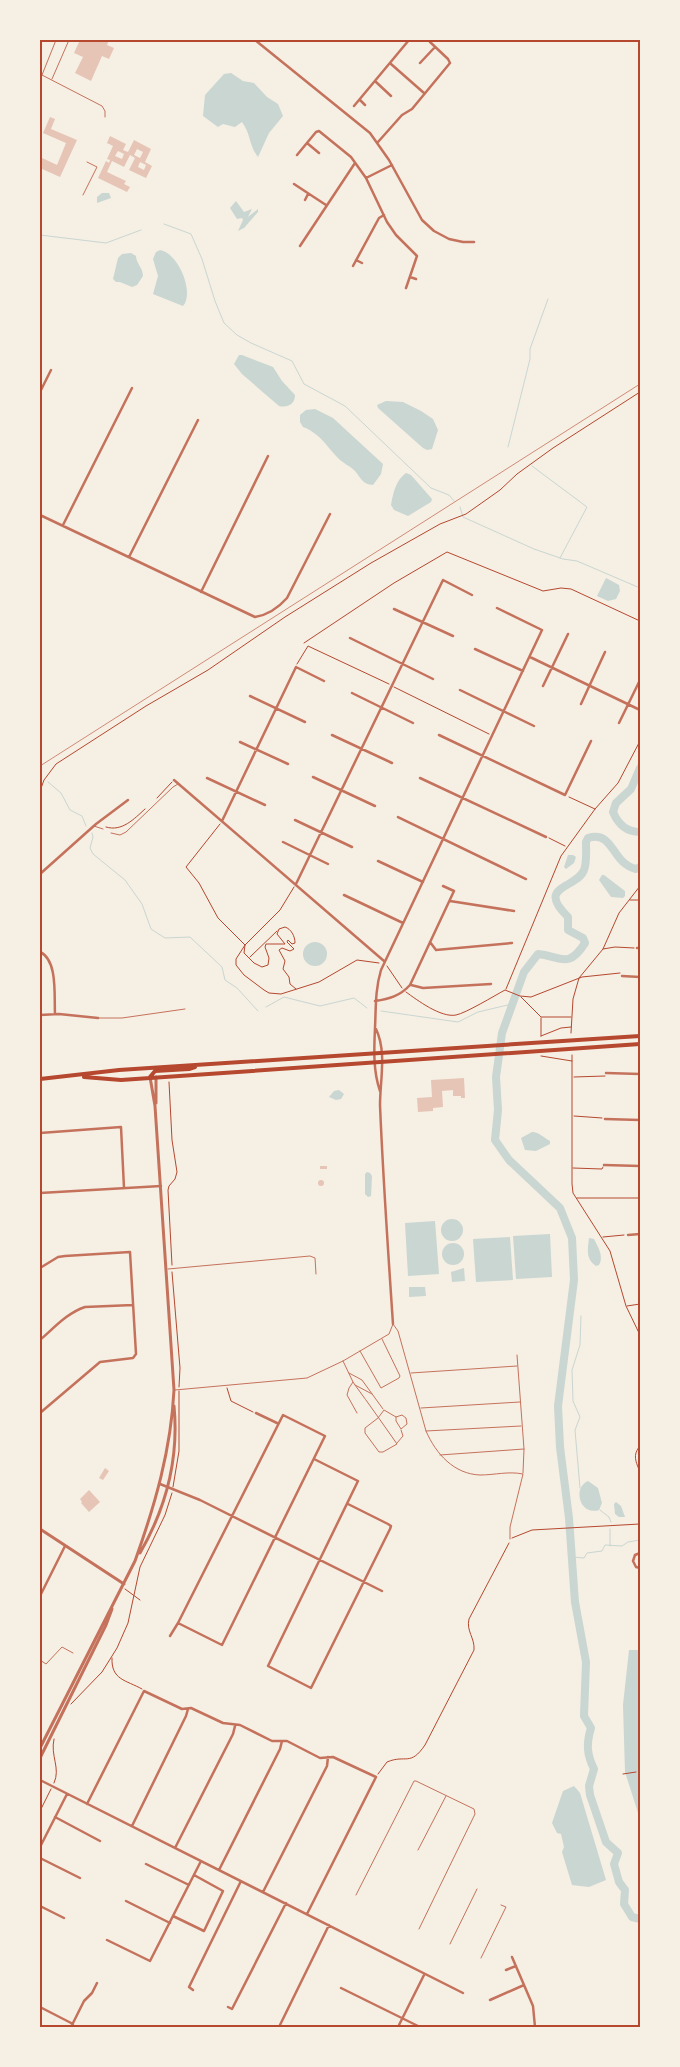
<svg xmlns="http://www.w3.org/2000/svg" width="680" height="2067" font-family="'Work Sans',sans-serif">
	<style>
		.water { fill: #c9d6d2 }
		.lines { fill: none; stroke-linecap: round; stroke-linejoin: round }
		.stream { stroke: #c9d6d2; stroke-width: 1 }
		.river { stroke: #c9d6d2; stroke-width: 8 }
		.building { fill: #e6c5b7; fill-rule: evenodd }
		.path { stroke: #b5482f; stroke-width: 1 }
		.service { stroke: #c5725c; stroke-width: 1 }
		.minor { stroke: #c5725c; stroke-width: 2.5 }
		.tertiary { stroke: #c5725c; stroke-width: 3 }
		.secondary { stroke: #b5482f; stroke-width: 4 }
		.rail { stroke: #cf8b77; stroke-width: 1 }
		.neatline { fill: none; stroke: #b5482f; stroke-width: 2 }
	</style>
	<rect width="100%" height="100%" fill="#f6efe4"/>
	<path class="water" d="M231,73l12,8 11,2 13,14 11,7 5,12 -14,17 -11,24c-9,-11 -7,-23 -16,-35l-7,5 -12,-3 -5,3 -15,-11 2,-21 19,-21z
		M102,193h7l2,5 -14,5v-6z
		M236,201l8,11 8,-3 -4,8 10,-8v3l-14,16 -6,3 5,-11 -1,-2 -5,1 -7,-11z
		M160,250c18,3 35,42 23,56l-30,-12 5,-18 -5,-17 3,-7z
		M131,253l5,3c0,7 7,12 7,20l-6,9 -5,2 -12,-5h-4l-3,-3 5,-21 4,-4z
		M239,355h3l31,12 9,14 13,14c0,9 -7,13 -16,11l-37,-32 -8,-10z
		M386,401l17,1 18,9 12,8 5,11 -6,19 -5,1 -4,-2 -45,-40 -1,-3z
		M315,409l18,9 50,46 -2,10 -8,11c-11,-1 -12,-7 -18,-14 -5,-5 -12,-8 -16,-12 -13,-13 -18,-25 -36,-32l-3,-5v-7l6,-5z
		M406,473l5,2 21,24 -1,3 -23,14 -14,-6 -3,-5c2,-12 5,-25 15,-32z
		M606,578l13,7 1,6 -4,8 -8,2 -11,-5z
		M568,855h5l3,2 -2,6 -8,6 -2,-2z
		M602,875h2l21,16v5l-2,2 -12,-1 -12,-17z
		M303 954a12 12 0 1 1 24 0a12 12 0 1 1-24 0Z
		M339,1090l5,4 -3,5 -5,1 -7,-3 5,-6z
		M532,1132c7,0 12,6 18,9v3l-14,7 -11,-1 -4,-12z
		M367,1172l3,1 2,3 -1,20 -3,1 -3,-3v-20z
		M441 1230a11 11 0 1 1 22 0a11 11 0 1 1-22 0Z
		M435,1221l4,53 -31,2 -3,-53z
		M550,1234l2,43 -36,2 -3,-43z
		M510,1237l3,43 -37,2 -3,-43z
		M589,1238l5,1c4,8 10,17 5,26l-3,1c-11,-7 -8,-18 -7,-28z
		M442 1254a11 11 0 1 1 22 0a11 11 0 1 1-22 0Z
		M464,1268l1,13 -13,1 -1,-10z
		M409,1287h16l1,9 -17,1z
		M588,1481l10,7 4,15 -3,7c-19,6 -27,-22 -11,-29z
		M616,1502l5,4 4,11h-6l-4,-3 -1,-10z
		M629,1650h11v169l-15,-47 -2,-67z
		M574,1786l6,7 26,87 -17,7 -17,-2 -10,-33 2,-5 -3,-13 -4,-1 -5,-10 11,-32z"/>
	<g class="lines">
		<path class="stream" d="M164,224l27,10 11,25 13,42 9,22 13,12 14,8 41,18 12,23 41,22 86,82 18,7 5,6
			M40,235l66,8 35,-13
			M508,447l22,-88v-10l18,-50
			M532,466l55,41 -27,51
			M460,507l3,10 71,32 29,10 14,2 63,27
			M48,782l13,11 9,17 12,6 4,10
			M92,833l1,4 -3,11 3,6 32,26 17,24 9,25 14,9 25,-1 32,30 3,13 12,8 21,23
			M266,1007l18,-10 36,9 34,-8 13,10
			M381,1011l77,11 20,-10 34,-8
			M580,1488l-5,-58 5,-13 -7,-16 -1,-31 8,-25 1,-29
			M600,1510l9,7 2,5
			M610,1546v-17
			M572,1557l12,1 3,-5 15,-2 3,-6 17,1 6,-4 12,-2"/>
		<path class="river" d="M640,768l-9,21 -15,14 -3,9c5,12 13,20 27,20
			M640,867l-4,2c-25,-6 -22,-39 -48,-31l-2,4c0,9 1,21 -2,28 -7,19 -49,15 -16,47v13l15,8 2,5c-17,27 -25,13 -47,11l-14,18 -22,61 -6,44 2,33 -3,30 14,20 51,48 12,30 2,42 -16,126 2,41 9,71 6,84 11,60 -2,54 7,12c-5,16 -4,27 3,41l-5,17 1,9 16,47 12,11 -4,11 5,18 6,8 -1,14 8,13 8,2"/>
	</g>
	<path class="building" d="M80,40h29l-2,5 7,3 -5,11 -7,-3 -11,25 -16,-8 8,-16 -9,-4z
		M50,117l5,2 -4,10 26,11 -17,37 -20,-9v-11l17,8 9,-22 -23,-10z
		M110,136l16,8 -3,6 5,2 6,-12 17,9 -6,13 7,4 -6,12 -17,-8 6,-12 -5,-3 -6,12 -12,-6 -5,11 19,9 -2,3 6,3 -3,5 -29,-14 8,-17 3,2 1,-3 -3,-1 6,-13 -6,-3zM137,149l6,3 -3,6 -6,-3zM118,151l6,3 -2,5 -7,-3zM140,162l6,3 -2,5 -6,-3z
		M464,1078l1,20h-4v-2h-8v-6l-11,1 1,16 -10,1v3l-15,1 -1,-14 15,-1 -1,-17z
		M320,1166h7v3h-7z
		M318 1183a3 3 0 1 1 6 0a3 3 0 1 1-6 0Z
		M105,1468l4,3 -6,9 -4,-2z
		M89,1490l11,12 -11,10 -8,-9 1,-1 -2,-3z"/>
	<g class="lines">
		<path class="path" d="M304,643l90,-60 53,-31 96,39 18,-3 10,1 69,32
			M297,664l11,-18 81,38
			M394,687l95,47
			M40,791l4,-11 12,-16 90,-58 62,-36 77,-53 86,-54 69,-39 26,-10 34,-24 17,-16 36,-26 87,-56
			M569,797l26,12
			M157,798l15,-16
			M220,824l-34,43 13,16 19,35 27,27 -1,8 10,10 8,4 6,-2 1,-7 -4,-11 1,-3h19l-8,-10 2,-5 6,-2c6,2 10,9 10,16l-3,1 -4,-4 -1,2 7,7 -4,2 -8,-3 -3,2 6,11 -2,8 6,8 1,7 6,5
			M106,827c16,5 28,-8 39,-18
			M549,838l16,8
			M294,887l-14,23 -35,35 -9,14v6l8,10 20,15 5,3 12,1 38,-12 38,-22 22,3
			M630,900h10
			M603,949l12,-2 19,1
			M250,957l27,-26
			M387,966l15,22
			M506,989l55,-133 34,-47 23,-26 22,-42
			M406,992c11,8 35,26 50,23 10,-2 38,-19 49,-25l15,6 11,1 51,-20 38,-4
			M521,997l20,20h30
			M541,1018v18
			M571,1033l2,-34 6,-21 24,-29 16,-36 21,-27
			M541,1036l20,-8 10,-1
			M572,1055v129l1,9 37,58 16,55 14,29
			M541,1056l31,5
			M574,1077l31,-1
			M169,1082l3,58 5,32 -2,7 -6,7 -1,4 4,75
			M574,1116l28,2
			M573,1168l29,1 1,-2
			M577,1198h63
			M603,1237l21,-2
			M172,1272l8,96 -1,19
			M627,1306l13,-2
			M227,1388l4,13 22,11
			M640,1446c-8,9 -4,16 0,26
			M173,1487l6,-36v-60
			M512,1538l20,-8 108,-6
			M125,1589l15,11
			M112,1658c-1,22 14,22 30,31
			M71,1704l31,-32 15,-24 11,-25 12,-56 25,-52 7,-22
			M54,1739c-4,17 7,29 0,44
			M378,1774l9,-12c19,-8 23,5 38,-17l49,-95c1,-12 -8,-19 -5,-31l40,-76
			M623,1774l13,-2
			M40,1811l11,-22"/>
		<path class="service" d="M40,74l62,32 3,5v6
			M52,79l17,-39
			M40,80l16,-40
			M83,195l14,-28 -10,-5
			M94,826l9,3
			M111,833l9,2 6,-3 47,-45 5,-3
			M99,1018h23l63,-9
			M168,1269l142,-13 5,2 1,16
			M393,1324l5,7 28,100c10,23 28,43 54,44 15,0 28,-4 43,-1l-13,53v12
			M360,1351l21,37 18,-10 1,-2 -18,-37
			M517,1355l7,94 -1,24
			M343,1361l10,21 -4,6 -2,7 10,18
			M349,1373l13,7 21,29
			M411,1373l106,-7
			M353,1382l2,3c14,19 28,39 42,59l-14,8h-4l-14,-19v-5l13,-10 6,-8 12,7 6,-2 4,3 1,6 -6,5 -5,-8v-4
			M355,1385l17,9
			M175,1390l132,-12 36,-17 46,-27 4,-10
			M421,1408l99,-6
			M426,1431l95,-5
			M397,1443l6,-7 -2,-6
			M440,1455l84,-6
			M40,1660l6,4 16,-17 11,6
			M40,1717h1
			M418,1850l28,-54
			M356,1895l58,-114h2l58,28 1,5 -56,115
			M450,1944l27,-55
			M481,1958l25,-51 -5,-2"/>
		<path class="minor" d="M255,40l115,93 19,27 33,60 12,11 15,8 14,3h11
			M420,63l15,-16
			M391,64l33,29
			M376,82l15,14
			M360,100l5,5
			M354,106l55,-66
			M378,142l24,-27 10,-6 38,-46 -2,-4 -18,-17
			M307,143l12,10
			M297,155l19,-23 3,-1 32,26 15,21 21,44 9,13 21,21 -11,32
			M366,178l26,-13
			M294,184l32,21
			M305,200l3,-6
			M300,246l55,-83
			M356,260l6,3
			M353,266l26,-48 5,-3
			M410,277l6,2
			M40,392l11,-22
			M40,515l215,102c13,-2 24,-10 32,-19l43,-84
			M63,525l69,-137
			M129,557l69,-137
			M201,592l67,-136
			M394,609l59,27
			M350,638l83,41
			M475,649l48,22
			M530,657l110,53
			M543,686l25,-52
			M460,690l74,36
			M352,693l61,30
			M250,696l55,26
			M581,704l24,-52
			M619,723l21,-43
			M332,735l60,28
			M439,735l126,60 26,-54
			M240,742l48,22
			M313,777l62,29
			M207,778l58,27
			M420,778l126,59
			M174,780l210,181
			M398,817l128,62
			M295,820l57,27
			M222,821l74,-154 28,14
			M283,842l45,22
			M378,861l45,21
			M40,874l56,-50 32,-24
			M296,884l147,-304 29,15
			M344,895l59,28
			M450,901l64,10
			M430,942l6,8 76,-7
			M637,948h3
			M40,952c18,8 14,44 15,62
			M622,976l18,1
			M411,985l12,3 68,-4
			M375,1001c14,-2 25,-5 35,-16l44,-94 -11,-5
			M40,1015l19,-1 39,4
			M376,1029c11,23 4,51 4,76 3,73 8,146 13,219
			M606,1073l34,1
			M380,1091c-7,-20 -6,-42 -5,-63 1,-20 0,-38 6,-58l161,-340 -45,-22
			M605,1119l35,1
			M40,1133l81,-6 3,61
			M604,1165l36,1
			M40,1193l121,-7
			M628,1235l12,-1
			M40,1268l18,-11 7,-1 65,-4 6,102 -3,4 -33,4 -60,51
			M40,1340c14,-12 27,-27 45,-33l48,-2
			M256,1413l21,10
			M283,1415l42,21 -103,209 -44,-22z
			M314,1459l44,22 -90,185 43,22 79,-159 1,-3 -3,-2 -40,-20
			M160,1484l40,16 182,91
			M640,1553l-5,2 -2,6 3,6 4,1
			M40,1596l25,-50
			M170,1636l8,-13
			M40,1780l423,213
			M87,1804l57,-113 38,18 9,-1 32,15 17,2 32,16h15l33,17 13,-1 43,20 -69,137
			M55,1817l45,24
			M132,1826l54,-110 2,-7
			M40,1847l27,-53
			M175,1848l58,-114 2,-8
			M40,1858l40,20
			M146,1864l43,21
			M219,1870l61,-121 2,-8
			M263,1892l64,-126 1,-9
			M126,1901l44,22
			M40,1906l24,12
			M173,1916l31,15 19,-40 -29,-16
			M107,1940l43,21 51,-100
			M512,1957l21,49 2,21
			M506,1970l10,-4
			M341,1988l79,39
			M193,1990l-4,-3 52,-106
			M490,2000l34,-15
			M40,2007l33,17
			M228,2007l4,2 54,-106
			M71,2027l13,-26 8,-8 5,-10
			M279,2027l50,-102
			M398,2027l26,-52"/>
		<path class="tertiary" d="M156,1103v-26
			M40,1529l84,55
			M140,1553c26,-45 39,-95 34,-147
			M135,1561c20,-56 36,-111 39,-171l-19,-284 -5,-29
			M40,1748l95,-187
			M40,1758l66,-133 6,-16"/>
		<path class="secondary" d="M84,1077l37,3 519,-36
			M150,1077l5,-6 34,-2 6,-2
			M40,1079l79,-9 521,-34"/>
		<path class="rail" d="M40,766l600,-382"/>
	</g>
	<rect width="680" height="2067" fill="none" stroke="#f6efe4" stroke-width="82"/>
	<rect x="41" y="41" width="598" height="1985" class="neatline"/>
</svg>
